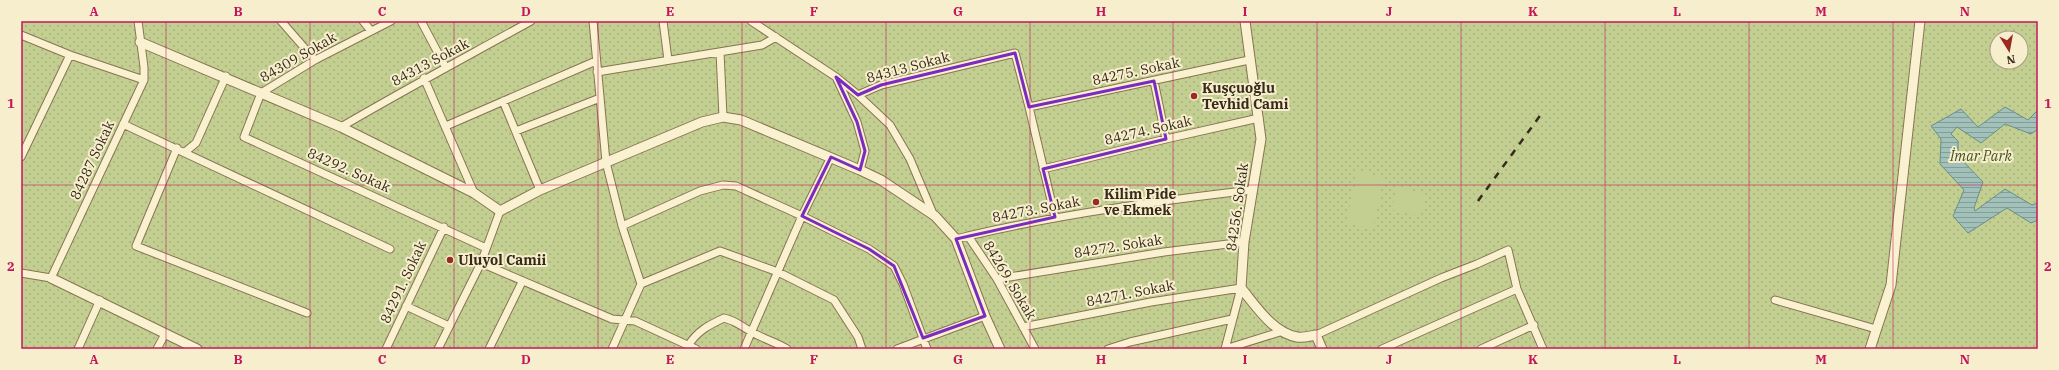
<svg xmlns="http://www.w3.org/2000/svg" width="2059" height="370" font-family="'IBM Plex Serif',serif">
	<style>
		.park { fill: url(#park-dots); fill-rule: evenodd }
		.garden { fill: #c3ce91 }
		.water { fill: url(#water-rules); stroke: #688f88 }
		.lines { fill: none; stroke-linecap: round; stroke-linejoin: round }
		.minor-casing { stroke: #887455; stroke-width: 9 }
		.tertiary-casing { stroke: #887455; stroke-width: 11 }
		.minor { stroke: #faf1d0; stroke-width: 7 }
		.tertiary { stroke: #faf1d0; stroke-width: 9 }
		.rail { stroke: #372a1b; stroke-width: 2.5; stroke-dasharray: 7 7; stroke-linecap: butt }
		.marked { fill: none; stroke: #7b2cbf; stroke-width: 3; stroke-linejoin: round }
		.grid { fill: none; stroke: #c2185b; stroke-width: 1; stroke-opacity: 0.55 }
		.poi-dot { fill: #9a2a22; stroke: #f7eecd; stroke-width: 1.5 }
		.labels { text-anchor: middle; stroke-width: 4; stroke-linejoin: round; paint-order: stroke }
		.street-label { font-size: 14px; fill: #372a1b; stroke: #f7eecd }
		.poi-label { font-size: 14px; font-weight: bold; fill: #372a1b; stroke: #f7eecd; text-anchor: start }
		.park-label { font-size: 14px; font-style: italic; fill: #445420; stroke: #f7eecd }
		.neatline { fill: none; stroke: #c2185b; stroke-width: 1.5 }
		.grid-label { font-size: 13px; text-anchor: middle; font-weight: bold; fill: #c2185b }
	</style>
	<defs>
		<pattern id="park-dots" width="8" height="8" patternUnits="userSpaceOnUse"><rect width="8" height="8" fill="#c3ce91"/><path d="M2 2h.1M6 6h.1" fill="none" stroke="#a8b17c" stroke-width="1.8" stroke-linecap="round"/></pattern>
		<pattern id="water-rules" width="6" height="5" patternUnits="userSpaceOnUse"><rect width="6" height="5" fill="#a1c1ba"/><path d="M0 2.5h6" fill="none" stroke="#849d96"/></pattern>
	</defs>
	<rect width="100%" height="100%" fill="#f0e4bd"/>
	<path class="park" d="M21,21h2017v328h-2017zM1997,38h24v24h-24z"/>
	<path class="garden" d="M1358,171l26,6 -11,52 -27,-6z
		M1397,187l29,7 -5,22 -29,-6z"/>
	<path class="water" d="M2005,107l23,13 10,-10v19l-7,5 -26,-10 -24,19 -24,-16 -6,7 7,7v15l25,26 -9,26 1,3 30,-22 27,16 6,-2v17l-7,3 -24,-15 -39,25 -15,-17 11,-26 -24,-26 1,-25 -10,-13 30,-17 17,18z"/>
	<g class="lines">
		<defs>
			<path id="minor" d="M281,21l34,39
				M363,21l8,10
				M391,21l-76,39 -54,33 -17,44 242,111
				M421,21l25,47
				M593,21l13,141 16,64 19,58
				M663,21l5,39
				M751,21l85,56 22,18 23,-10 134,-32 14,54 26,110
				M21,35l49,20 74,25
				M720,52l3,65
				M597,72l165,-27 14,-8
				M424,78l50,115
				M837,79l20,43 8,29 -5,19
				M1154,81l12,58
				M858,95l32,30 20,34 24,57
				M503,101l37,89
				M1029,107l220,-47
				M123,124l267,125
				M446,126l150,-65
				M341,127c63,-37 127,-71 190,-106
				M516,131l84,-33
				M177,148l-41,98 171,67
				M185,152l11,-9 30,-67
				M21,157l49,-102
				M1043,169l123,-30 93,-21
				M622,226l78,-35 23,-6 13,1 66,30 67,33 25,17 9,18 24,65
				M968,236c94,-22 189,-35 284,-46
				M956,239l12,-3 29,43 38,70
				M481,263l131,56 23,2 61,28
				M21,273l30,5 93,-198v-13l-6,-46
				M997,279l167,-27 80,-10
				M1517,289l26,60
				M1775,300l101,29
				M406,306l43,20
				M1023,327l128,-25 90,-14 -16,61
				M1316,335l125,-57 36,-14 31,-14 9,39 -135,60
				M688,346c9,-15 21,-21 36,-28 15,4 16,8 28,14 11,7 24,10 35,17
				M78,349l22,-49
				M157,349l8,-15
				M386,349l58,-122
				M438,349l43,-86 19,-52
				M489,349l33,-67
				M612,349l29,-65 79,-33 58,21 56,28 24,37 4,12
				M744,349l58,-133 29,-59
				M897,349l88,-33
				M1108,349l22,-7 102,-23
				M1225,349l58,-18
				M1481,349l53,-24"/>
			<path id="tertiary" d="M1245,21l16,118 -17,103 -3,46c15,18 32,45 56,49 6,1 13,-1 19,-2l6,14
				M140,42l201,85 133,66 26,18 40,-21 162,-68 21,-5 18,3 119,50 21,10 54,36 21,23 29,77 15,33
				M51,278l146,71
				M1870,349l21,-64 29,-264"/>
		</defs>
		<use href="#minor" class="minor-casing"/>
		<use href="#tertiary" class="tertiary-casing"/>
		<use href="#minor" class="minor"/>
		<use href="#tertiary" class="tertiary"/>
		<path class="rail" d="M1478,201l64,-88"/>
	</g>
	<path class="marked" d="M1015,53l14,54 125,-26 12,58 -123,30 12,48 -99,22 29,77 -62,22 -29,-72 -25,-17 -67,-33 29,-59 29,13 5,-19 -8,-29 -21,-45 22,18 23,-10z"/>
	<path class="grid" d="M166,21v328M310,21v328M454,21v328M598,21v328M742,21v328M886,21v328M1030,21v328M1173,21v328M1317,21v328M1461,21v328M1605,21v328M1749,21v328M1893,21v328M21,185h2017"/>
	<g class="poi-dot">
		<circle cx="1194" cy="96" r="4"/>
		<circle cx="1096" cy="202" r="4"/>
		<circle cx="450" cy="260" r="4"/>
	</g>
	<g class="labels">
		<g class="street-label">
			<text transform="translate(298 57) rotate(-30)" y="5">84309 Sokak</text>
			<text transform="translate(430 62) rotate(-28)" y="5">84313 Sokak</text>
			<text transform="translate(908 67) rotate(-15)" y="5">84313 Sokak</text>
			<text transform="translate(1136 71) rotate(-12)" y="5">84275. Sokak</text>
			<text transform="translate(1148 130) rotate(-13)" y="5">84274. Sokak</text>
			<text transform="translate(92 160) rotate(-65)" y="5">84287 Sokak</text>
			<text transform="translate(349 170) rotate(24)" y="5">84292. Sokak</text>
			<text transform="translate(1237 207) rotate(-82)" y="5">84256. Sokak</text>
			<text transform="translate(1036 209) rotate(-11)" y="5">84273. Sokak</text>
			<text transform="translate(1118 246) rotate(-9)" y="5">84272. Sokak</text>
			<text transform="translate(1010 280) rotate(59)" y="5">84269. Sokak</text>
			<text transform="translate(403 282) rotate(-65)" y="5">84291. Sokak</text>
			<text transform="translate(1130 293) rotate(-11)" y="5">84271. Sokak</text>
		</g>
		<g class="poi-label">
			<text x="1202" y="93">Kuşçuoğlu<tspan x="1202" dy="16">Tevhid Cami</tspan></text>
			<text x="1104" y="199">Kilim Pide<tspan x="1104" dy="16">ve Ekmek</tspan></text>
			<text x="458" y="265">Uluyol Camii</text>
		</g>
		<g class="park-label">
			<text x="1981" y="161">İmar Park</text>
		</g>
	</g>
	<rect width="2059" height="370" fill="none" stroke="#f7eecd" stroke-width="44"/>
	<g transform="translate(2009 50) rotate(169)"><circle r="19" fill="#f7eecd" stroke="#aaa086"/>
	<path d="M0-3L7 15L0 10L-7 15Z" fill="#9a2a22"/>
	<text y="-6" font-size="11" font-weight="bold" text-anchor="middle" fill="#372a1b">N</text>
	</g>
	<rect x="22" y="22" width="2015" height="326" class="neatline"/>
	<g class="grid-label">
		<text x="94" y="16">A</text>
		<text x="238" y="16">B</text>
		<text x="382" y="16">C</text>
		<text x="526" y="16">D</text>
		<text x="670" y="16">E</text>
		<text x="814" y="16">F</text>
		<text x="958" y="16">G</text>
		<text x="1101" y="16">H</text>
		<text x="1245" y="16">I</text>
		<text x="1389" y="16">J</text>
		<text x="1533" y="16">K</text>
		<text x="1677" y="16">L</text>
		<text x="1821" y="16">M</text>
		<text x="1965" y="16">N</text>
		<text x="11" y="108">1</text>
		<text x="2048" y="108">1</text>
		<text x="11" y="271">2</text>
		<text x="2048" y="271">2</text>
		<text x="94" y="364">A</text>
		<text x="238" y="364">B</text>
		<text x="382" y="364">C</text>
		<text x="526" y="364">D</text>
		<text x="670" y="364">E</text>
		<text x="814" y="364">F</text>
		<text x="958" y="364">G</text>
		<text x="1101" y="364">H</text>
		<text x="1245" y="364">I</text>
		<text x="1389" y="364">J</text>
		<text x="1533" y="364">K</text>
		<text x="1677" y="364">L</text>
		<text x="1821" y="364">M</text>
		<text x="1965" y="364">N</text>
	</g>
</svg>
